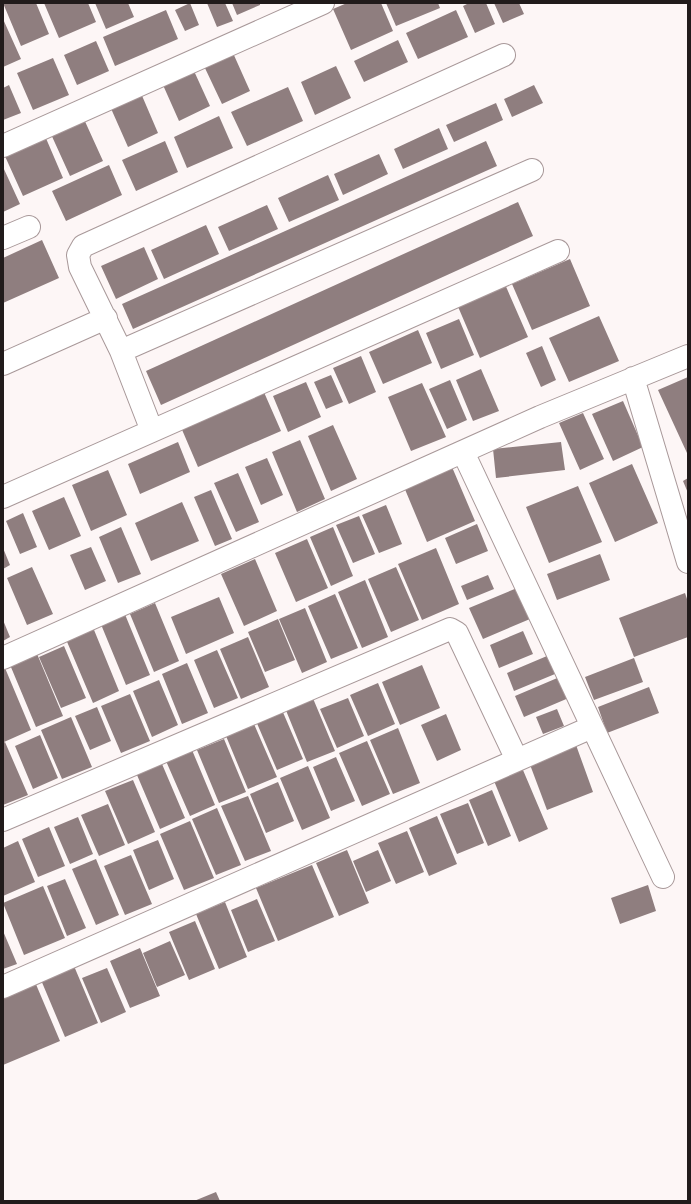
<svg xmlns="http://www.w3.org/2000/svg" width="691" height="1204" font-family="'Exo 2',sans-serif">
	<style>
		.building { fill: #8f7e7f }
		.lines { fill: none; stroke-linecap: round; stroke-linejoin: round }
		.minor-casing { stroke: #a89899; stroke-width: 24 }
		.minor { stroke: #fff; stroke-width: 22 }
	</style>
	<rect width="100%" height="100%" fill="#fdf6f6"/>
	<path class="building" d="M3,3h33l13,31 -28,12z
		M44,3h44l8,19 -37,16z
		M95,3h33l6,14 -28,12z
		M190,3l9,22 -14,6 -10,-21z
		M207,3h18l8,18 -16,6z
		M232,3h28v2l-23,10z
		M347,3h34l12,28 -42,19 -18,-41z
		M386,3h52l2,5 -44,18z
		M469,3h17l9,21 -20,9 -12,-27z
		M494,3h25l5,11 -21,9z
		M166,10l12,29 -63,27 -12,-29z
		M456,10l12,27 -50,22 -12,-26z
		M3,19l18,40 -18,8z
		M398,40l10,22 -44,20 -10,-21z
		M96,41l13,30 -32,14 -13,-30z
		M233,53l17,38 -28,13 -18,-38z
		M53,58l16,37 -36,15 -16,-37z
		M336,66l15,32 -36,17 -14,-33z
		M194,71l16,35 -31,15 -16,-36z
		M9,85l12,28 -18,7v-32z
		M534,85l9,18 -31,14 -8,-18z
		M288,87l15,34 -56,25 -16,-34z
		M140,91l18,42 -30,14 -19,-43z
		M496,103l7,17 -49,22 -8,-17z
		M219,116l14,32 -46,20 -13,-31z
		M83,117l20,44 -33,15 -20,-44z
		M439,128l9,21 -45,20 -9,-20z
		M45,136l18,42 -40,18 -19,-42z
		M165,141l13,31 -42,19 -14,-31z
		M486,141l11,25 -364,163 -11,-25z
		M379,154l9,20 -45,21 -9,-21z
		M109,165l13,30 -56,26 -14,-30z
		M3,167l17,37 -17,8z
		M328,175l11,25 -50,22 -11,-24z
		M518,202l15,34 -372,169 -15,-34z
		M267,205l11,24 -49,22 -11,-24z
		M206,225l13,29 -55,25 -13,-29z
		M42,240l17,38 -56,25v-45z
		M144,247l14,32 -42,20 -15,-33z
		M570,259l20,47 -58,24 -20,-46z
		M504,282l24,55 -48,21 -24,-56z
		M599,316l20,45 -50,21 -20,-44z
		M459,319l15,36 -33,14 -15,-36z
		M418,330l14,33 -49,21 -14,-32z
		M542,346l14,34 -15,7 -15,-34z
		M361,356l15,36 -27,12 -16,-36z
		M481,369l18,42 -26,10 -17,-41z
		M331,375l12,27 -17,7 -12,-27z
		M688,377v76h-1l-29,-63z
		M450,380l17,40 -20,9 -18,-40z
		M306,382l15,35 -33,15 -15,-36z
		M422,383l24,54 -35,14 -23,-54z
		M263,390l18,41 -83,36 -18,-42z
		M623,401l20,46 -30,14 -21,-47z
		M583,413l21,46 -24,11 -21,-47z
		M333,425l24,54 -26,12 -23,-55z
		M300,440l25,59 -28,13 -25,-60z
		M178,442l12,30 -50,22 -12,-30z
		M561,442l4,28 -69,8 -3,-29z
		M267,458l16,37 -22,10 -16,-38z
		M632,464l26,59 -43,19 -26,-59z
		M452,467l23,54 -48,21 -23,-55z
		M108,470l19,45 -36,16 -19,-46z
		M238,473l21,49 -23,10 -22,-49z
		M688,478v15l-5,-12z
		M578,486l24,56 -53,21 -23,-56z
		M211,490l21,49 -17,7 -21,-49z
		M64,497l17,39 -32,14 -17,-39z
		M182,502l17,39 -48,20 -16,-38z
		M386,505l16,39 -23,9 -17,-38z
		M23,513l14,34 -17,7 -14,-33z
		M359,516l16,38 -22,9 -17,-38z
		M477,524l11,27 -32,13 -11,-26z
		M121,527l20,47 -23,9 -19,-46z
		M333,527l20,49 -22,10 -21,-49z
		M307,539l21,49 -32,14 -21,-49z
		M91,547l15,34 -21,9 -15,-35z
		M3,548l7,17 -7,4z
		M436,548l23,56 -37,16 -24,-56z
		M600,554l10,26 -53,20 -10,-26z
		M255,559l22,52 -33,15 -23,-52z
		M32,567l21,47 -26,11 -20,-47z
		M396,567l23,53 -28,12 -23,-53z
		M488,575l6,14 -27,11 -6,-14z
		M365,580l23,57 -26,11 -24,-56z
		M517,588l13,31 -47,20 -14,-31z
		M685,593l3,9v35l-54,20 -15,-39z
		M335,594l23,54 -27,11 -23,-53z
		M219,597l15,36 -48,21 -15,-37z
		M155,603l24,58 -25,11 -24,-58z
		M305,608l22,54 -25,11 -23,-54z
		M124,612l26,63 -24,10 -26,-63z
		M278,619l17,41 -30,12 -17,-40z
		M3,620l7,17 -7,4z
		M92,625l27,66 -26,12 -28,-66z
		M523,631l10,23 -34,14 -9,-23z
		M248,637l21,50 -28,12 -21,-50z
		M64,646l22,52 -25,10 -22,-51z
		M35,649l28,67 -27,11 -28,-67z
		M217,650l21,48 -24,10 -20,-48z
		M547,656l8,18 -41,17 -7,-18z
		M634,658l9,24 -49,18 -9,-23z
		M187,663l21,50 -26,11 -20,-50z
		M422,665l18,43 -40,17 -18,-43z
		M5,668l26,62 -27,12 -1,-73z
		M562,676l9,21 -47,20 -9,-21z
		M159,680l19,45 -26,12 -19,-46z
		M378,683l17,41 -27,12 -18,-41z
		M649,687l10,26 -52,20 -9,-26z
		M130,694l20,47 -29,12 -20,-47z
		M312,696l23,55 -28,11 -22,-54z
		M348,698l16,38 -27,12 -17,-39z
		M97,707l14,34 -21,9 -15,-34z
		M557,709l7,17 -21,8 -7,-17z
		M282,710l21,49 -26,11 -21,-49z
		M446,714l15,36 -24,11 -16,-36z
		M71,717l21,50 -30,12 -21,-49z
		M254,724l23,53 -29,12 -22,-53z
		M398,728l22,55 -27,11 -23,-54z
		M40,735l18,43 -25,11 -18,-43z
		M224,739l22,53 -27,11 -22,-53z
		M367,741l23,53 -28,12 -23,-53z
		M5,742l23,53 -25,10v-62z
		M576,745l17,47 -46,18 -18,-48z
		M192,750l23,55 -25,11 -24,-55z
		M336,757l19,44 -24,10 -18,-44z
		M520,763l28,66 -29,13 -27,-66z
		M162,764l23,54 -25,11 -23,-54z
		M308,766l22,52 -28,12 -22,-52z
		M133,780l22,52 -27,12 -23,-53z
		M278,782l16,39 -28,12 -16,-39z
		M492,790l19,46 -23,10 -19,-46z
		M248,796l23,55 -26,10 -24,-55z
		M468,803l16,40 -27,11 -17,-40z
		M108,804l17,41 -26,11 -18,-41z
		M217,808l24,57 -25,10 -24,-56z
		M437,816l20,48 -28,12 -20,-48z
		M78,817l15,37 -23,10 -16,-37z
		M190,821l24,57 -30,12 -24,-56z
		M49,827l16,39 -27,11 -16,-38z
		M407,831l17,41 -28,12 -18,-41z
		M158,840l16,39 -25,11 -16,-40z
		M18,841l17,41 -32,14v-48z
		M347,850l22,53 -30,13 -23,-53z
		M378,850l13,31 -25,11 -13,-31z
		M131,855l21,49 -27,11 -21,-49z
		M96,859l23,56 -23,10 -24,-56z
		M312,865l22,52 -56,24 -22,-53z
		M65,879l21,49 -19,8 -20,-50z
		M648,885l8,26 -36,13 -9,-26z
		M43,886l22,52 -41,17 -21,-52z
		M257,899l18,42 -27,11 -17,-42z
		M225,902l22,55 -28,12 -23,-55z
		M195,921l20,48 -26,11 -20,-48z
		M3,931l14,33 -14,5z
		M170,941l15,34 -28,12 -14,-34z
		M140,948l20,48 -30,12 -20,-47z
		M74,966l24,57 -33,14 -24,-57z
		M107,968l19,44 -25,11 -19,-45z
		M35,982l25,59 -57,24v-70z
		M216,1192l4,9h-26z"/>
	<g class="lines">
		<defs>
			<path id="minor" d="M3,146l320,-143
				M3,238l26,-11
				M121,351l-41,-84 -2,-12 5,-9 421,-191
				M3,364l103,-46
				M633,378l55,184
				M152,431l-31,-80 411,-181
				M463,452l200,425
				M3,497l555,-246
				M3,658l537,-241 148,-61
				M3,820l447,-191 7,4 60,127
				M3,987l589,-260"/>
		</defs>
		<use href="#minor" class="minor-casing"/>
		<use href="#minor" class="minor"/>
	</g>
	<rect width="691" height="1204" fill="none" stroke="#211b1b" stroke-width="8"/>
</svg>
